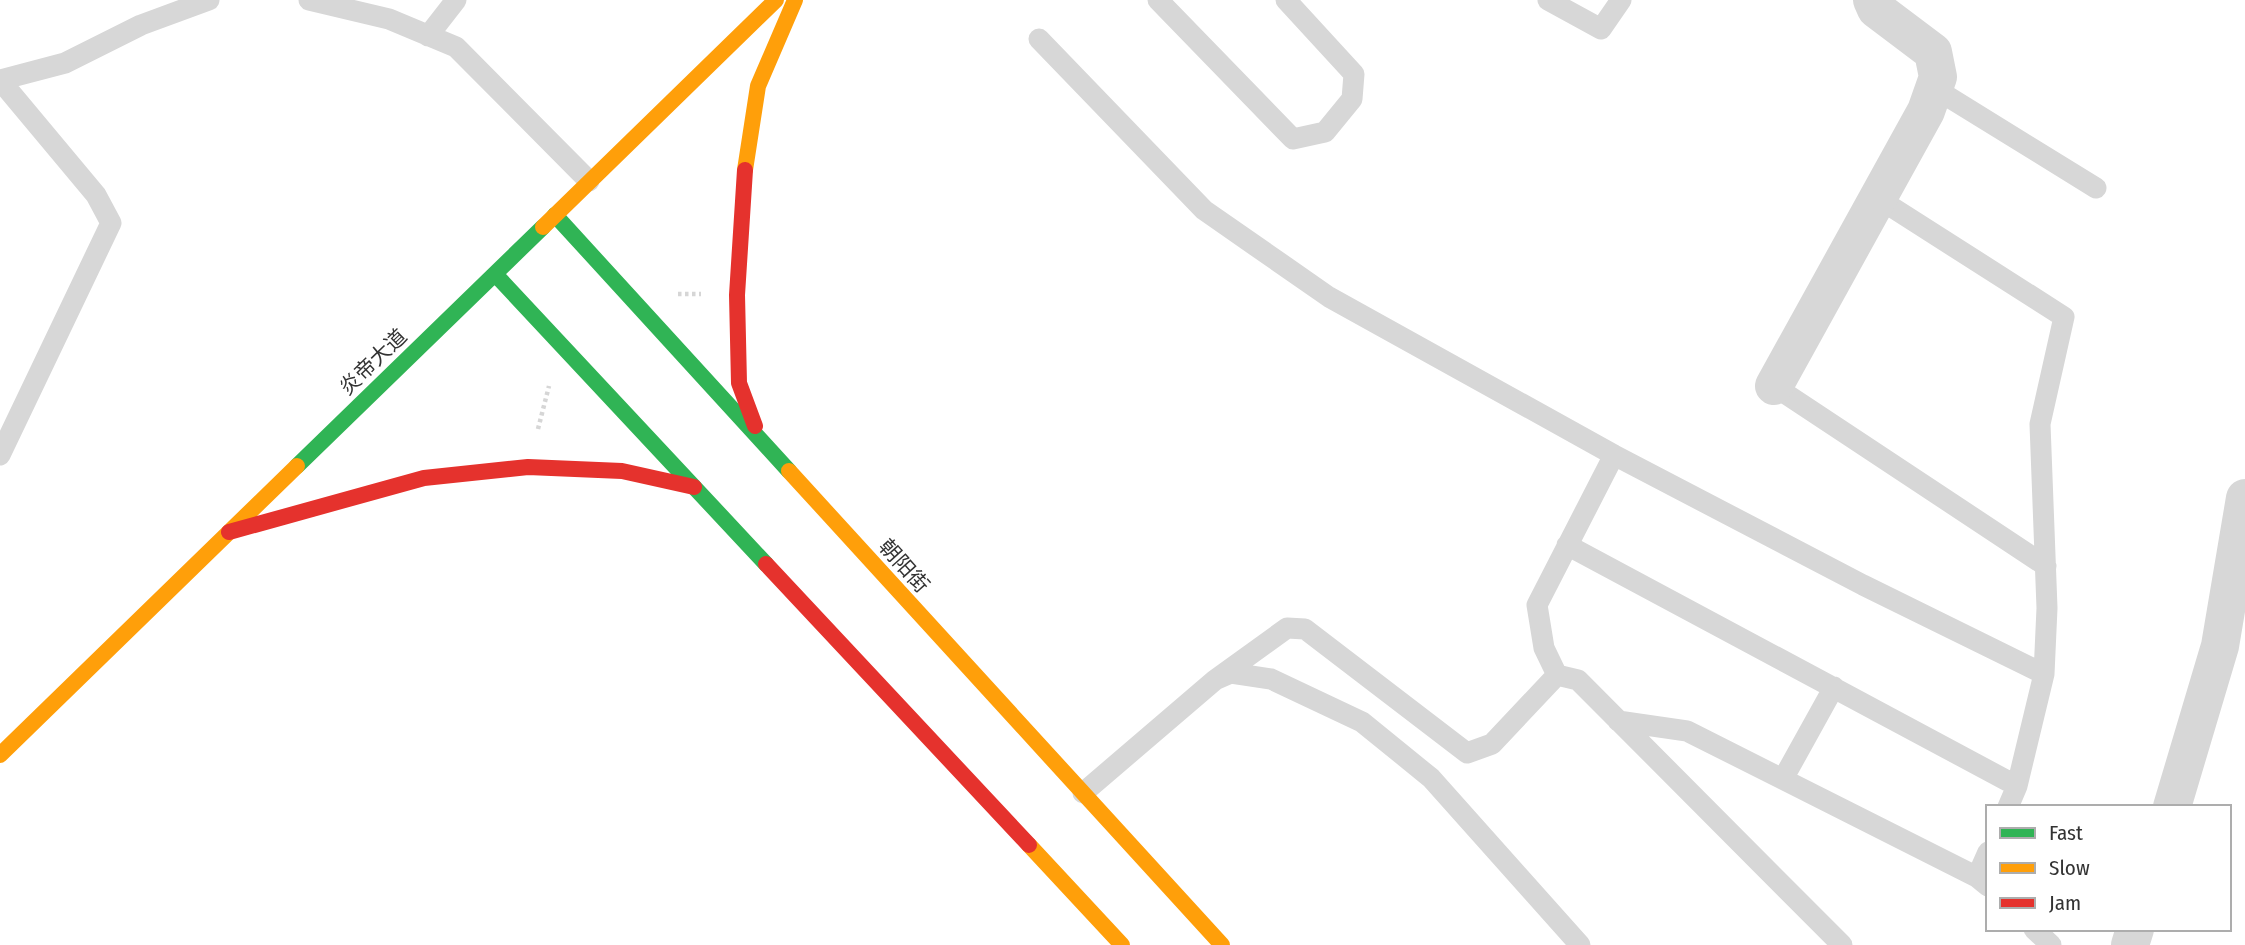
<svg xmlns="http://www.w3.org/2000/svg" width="2245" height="945" font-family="'Fira Sans Condensed','Noto Sans SC',sans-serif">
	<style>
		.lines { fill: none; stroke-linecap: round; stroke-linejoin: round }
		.path { stroke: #d6d6d6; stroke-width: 4.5; stroke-dasharray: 3.5 3.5; stroke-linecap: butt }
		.lane { stroke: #d7d7d7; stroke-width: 21 }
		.street { stroke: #d7d7d7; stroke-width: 38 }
		.fast { stroke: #30b455; stroke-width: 16 }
		.slow { stroke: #ff9f0a; stroke-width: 16 }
		.jam { stroke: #e5322d; stroke-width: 16 }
		.labels { text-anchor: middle; stroke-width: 7; stroke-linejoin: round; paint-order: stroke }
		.street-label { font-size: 21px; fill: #333; stroke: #fff }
	</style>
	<rect width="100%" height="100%" fill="#fff"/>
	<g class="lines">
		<path class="path" d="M678,294h23
			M538,429l11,-43"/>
		<path class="lane" d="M309,0l80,19 67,28 133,134
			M1158,0l135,139 32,-7 27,-33 2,-25 -68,-74
			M1548,0l53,29 20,-29
			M428,36l28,-36
			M1039,39l165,171 125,87 285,158 249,130 181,89
			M0,80l96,115 15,28 -111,232
			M0,80l65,-17 76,-38 68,-25
			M1934,88l162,100
			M1876,197l188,120 -24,107 7,184 -3,66 -27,112 -9,21
			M1774,386l272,180
			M1567,545l450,241
			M1557,675l-13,-27 -7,-43 77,-150
			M1215,680l72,-52 18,1 162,124 25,-9 65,-69 21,5 264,265
			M1618,721l69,10 290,146 11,9
			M1783,779l51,-92
			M1083,793l132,-113 16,-7 40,6 91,43 69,56 149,167
			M1977,877l11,-25
			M2034,929l17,16"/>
		<path class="street" d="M1774,386l152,-275 12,-34 -5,-25 -57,-43 -4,-9
			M2172,807l48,-161 25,-148
			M2130,945l5,-16"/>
		<path class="fast" d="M555,215l234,256
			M495,274l271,290
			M297,466l246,-239"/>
		<path class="slow" d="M745,170l13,-84 37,-86
			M543,227l233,-227
			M789,471l433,474
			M0,755l297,-289
			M1029,845l93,100"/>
		<path class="jam" d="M745,170l-8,125 2,88 16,43
			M229,532l195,-54 104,-11 94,4 72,16
			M766,564l263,281"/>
	</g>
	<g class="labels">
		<g class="street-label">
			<text transform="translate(373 362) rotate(-44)" y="7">炎帝大道</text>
			<text transform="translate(904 566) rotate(48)" y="7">朝阳街</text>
		</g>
	</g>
	<rect x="1986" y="805" width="245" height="126" fill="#ffffff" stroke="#adadad" stroke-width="2"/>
	<rect x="2000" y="828" width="35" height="10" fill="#30b455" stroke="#adadad" stroke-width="2"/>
	<text x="2049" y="840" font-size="21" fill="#333333">Fast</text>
	<rect x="2000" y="863" width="35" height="10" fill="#ff9f0a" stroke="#adadad" stroke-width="2"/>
	<text x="2049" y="875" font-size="21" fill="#333333">Slow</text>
	<rect x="2000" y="898" width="35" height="10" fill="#e5322d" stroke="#adadad" stroke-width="2"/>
	<text x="2049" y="910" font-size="21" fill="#333333">Jam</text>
</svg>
